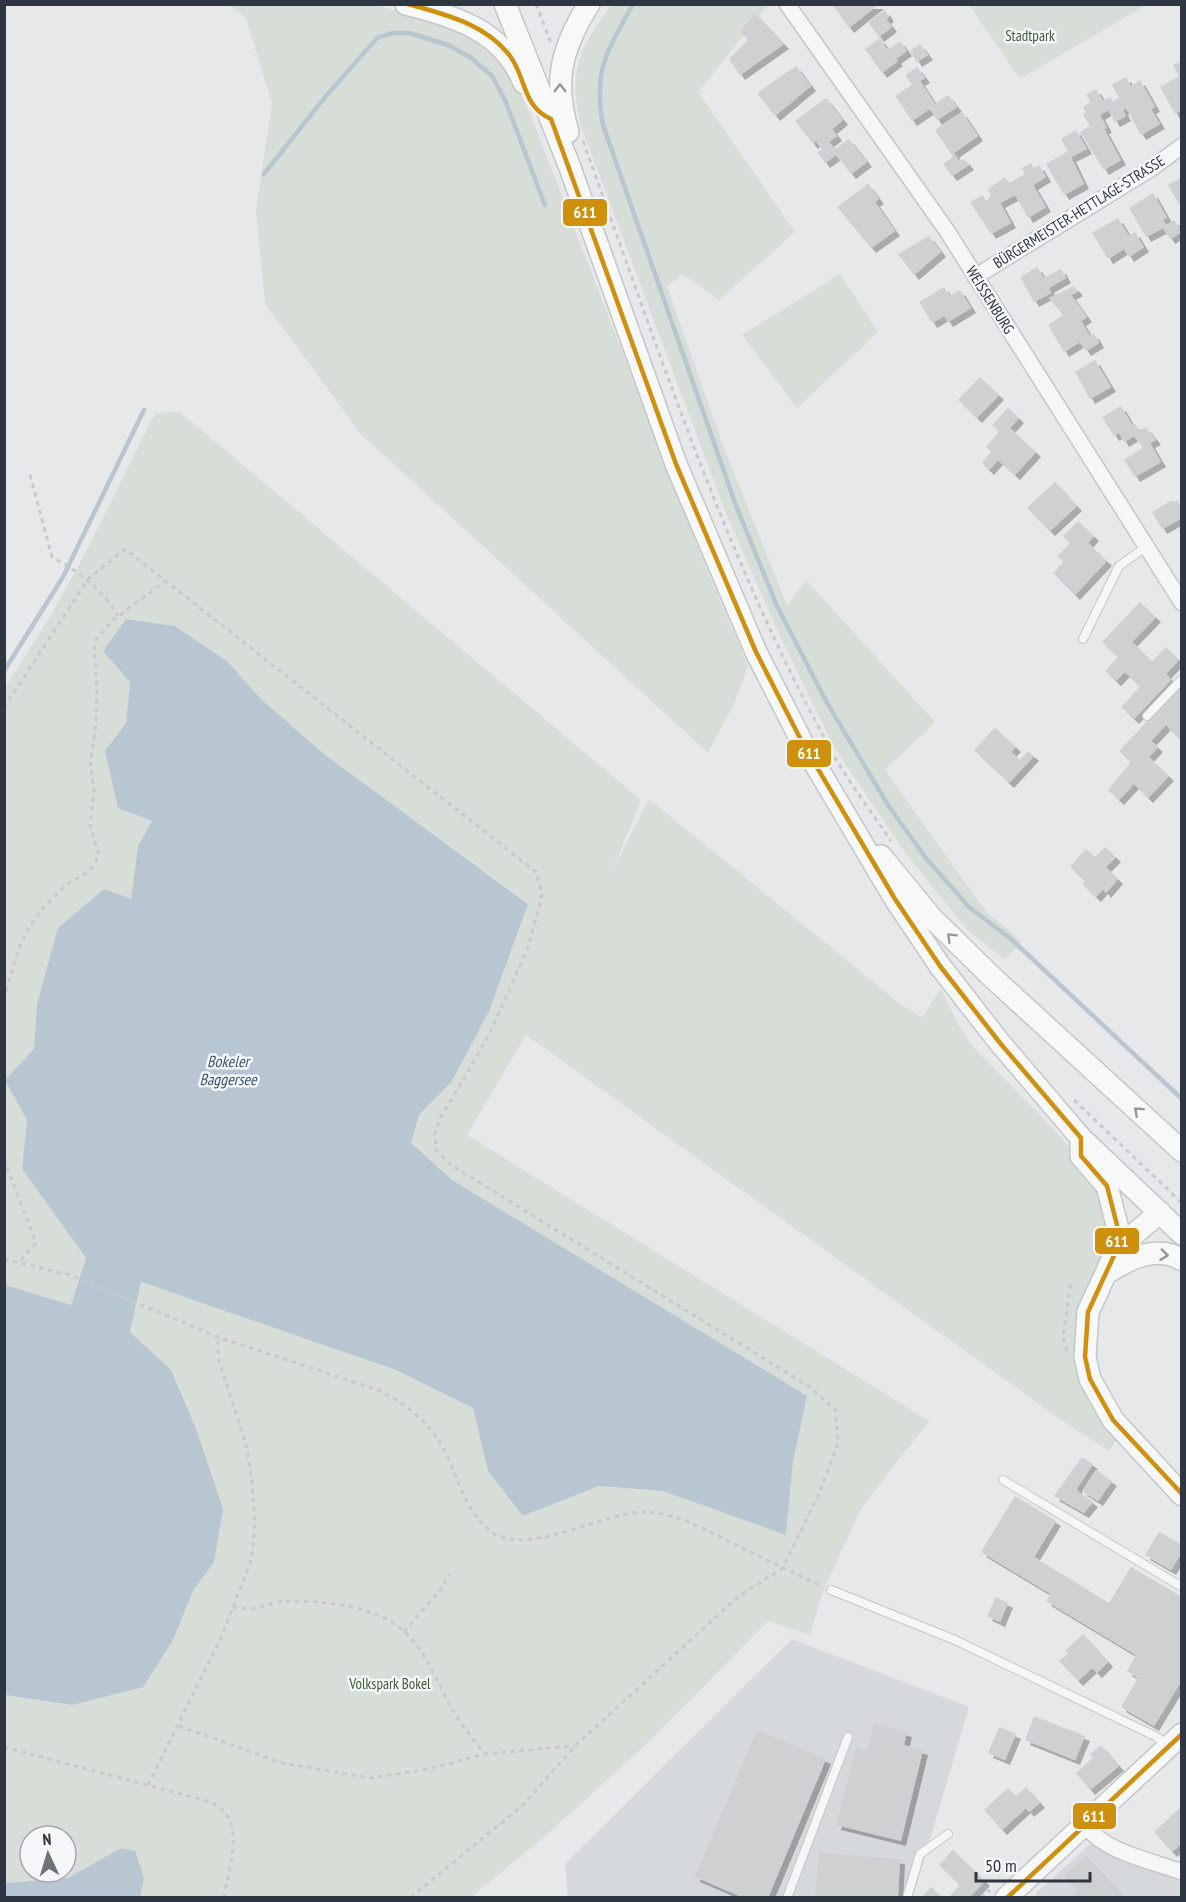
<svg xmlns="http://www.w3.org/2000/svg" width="1186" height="1902" font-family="'PT Sans Narrow',sans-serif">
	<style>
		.built { fill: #d5d8dc }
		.green { fill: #d7ddd7; fill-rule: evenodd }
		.water { fill: #b8c6d1 }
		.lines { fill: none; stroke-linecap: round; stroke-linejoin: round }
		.stream { stroke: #b8c6d1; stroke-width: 4.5 }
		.building { fill: #ced0d2; filter: url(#shadow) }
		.lane-casing { stroke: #c4c6c8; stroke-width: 10 }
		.street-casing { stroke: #c4c6c8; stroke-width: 18 }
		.secondary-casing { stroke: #c4c6c8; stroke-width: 24 }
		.path { stroke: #c7c9cc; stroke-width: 3; stroke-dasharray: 4.5 4.5; stroke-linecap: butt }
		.lane { stroke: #f5f6f6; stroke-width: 8 }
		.street { stroke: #f5f6f6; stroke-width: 15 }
		.secondary { stroke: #f7f8f8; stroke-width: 21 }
		.bus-1-casing { stroke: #f4f6f8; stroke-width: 9 }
		.bus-1 { stroke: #cf900d; stroke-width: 4.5 }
		.oneway { stroke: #92979c }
		.labels { text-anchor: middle; stroke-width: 5; stroke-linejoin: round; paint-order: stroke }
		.park-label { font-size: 15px; fill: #445c3d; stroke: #f4f6f8 }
		.street-label { font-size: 15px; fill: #2e3641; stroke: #f4f6f8 }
		.water-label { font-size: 16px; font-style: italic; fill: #3c5771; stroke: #f4f6f8 }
		.line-badge { stroke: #f4f6f8; stroke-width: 2 }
		.badge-label { font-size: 16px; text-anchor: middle; font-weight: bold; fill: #fff }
	</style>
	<defs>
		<filter id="shadow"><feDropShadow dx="5" dy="5" stdDeviation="0" flood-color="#0004"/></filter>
	</defs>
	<rect width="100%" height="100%" fill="#e6e8ea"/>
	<path class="built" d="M792,1639l177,68 -56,190h-345l-3,-33z
		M1091,1843l90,39v15l-143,1 -3,-4z"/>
	<path class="green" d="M230,5h145l76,19 47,30 14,21 19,41 169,437 48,113 -13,36 -27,51 -347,-319 -96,-130 -9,-94 16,-107 -26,-85z
		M611,5h157l-70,87 97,140 -76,68 -36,-26 -16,12 53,151 67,169 19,-26 129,142 -50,48 99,139 38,33 -17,18 -38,-31 -61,-75 -72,-107 -55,-113 -53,-121 -145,-387c-13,-55 -2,-77 30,-121z
		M969,5h177l-126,74z
		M840,274l38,58 -81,76 -55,-73z
		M180,412l461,388 -29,72 37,-73 255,208 18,10 19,-28c9,18 18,40 31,56 35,41 132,121 137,174 2,22 -9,41 -17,60 -28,68 -17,104 25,161l-8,11 -48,-31 -535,-385 -59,100 462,286 -67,86 -39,84 -13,44 -42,-14 -116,118 -111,101 -70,57h-331l4,-19 -23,-30 -53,30 -63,5 -1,-188 68,10 101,-65 20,-49 21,-29 -43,-192 -41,-38 10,-50 256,88 77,38 15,63 35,45 76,-30 65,5 122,44 7,-73 14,-65 -355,-217 -42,-37 9,-28 33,-34 76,-178 -204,-149 -63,-55 -34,-38 -52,-35 -49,-7 -23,32 27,31 -4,41 -21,28 47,70 -14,25 -7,54 -94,104 -3,45 -28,31 21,40 -5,49 64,89 -15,47 -66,-20v-597l46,-73 37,-67 67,-135zM30,1836h36v36h-36z"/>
	<path class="water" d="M126,619l49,7 52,35 34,38 63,55 204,150 -39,107 -37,70 -33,34 -8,28 41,37 355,216 -14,66 -7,73 -123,-44 -64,-5 -76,30 -35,-45 -15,-63 -77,-38 -255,-88 -11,50 41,38 25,59 27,80 -9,53 -21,29 -20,49 -30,47 -71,18 -67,-10v-410l66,20 15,-47 -64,-89 5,-49 -22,-40 29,-31 3,-45 21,-76 46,-39 27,10 7,-53 14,-25 -34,-13 -13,-57 21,-28 4,-41 -27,-31z
		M121,1848l14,3 9,27 -4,19h-135v-14l63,-5z"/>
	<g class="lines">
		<path class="stream" d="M633,4c-26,48 -40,65 -30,121l132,378 42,103 49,95 62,104 37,52 44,50 42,32 171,160
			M264,174l62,-78 51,-58 16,-5h16l39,12 22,12 22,19 13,24 40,105
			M4,671l59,-94 81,-167"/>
	</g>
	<path class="building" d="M832,4h47l-30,24z
		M885,10l4,7 -3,2 6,8 -13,10 -11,-15z
		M755,13l29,31 -44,31 -11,-16 19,-19 -8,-9z
		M880,38l8,12 12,-9 7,10 -11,8 2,2 -16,12 -17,-24z
		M920,44l8,11 -11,7 -7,-11z
		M1182,61v49l-7,4 -15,-27 19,-11 -6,-11z
		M796,66l15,20 -36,30 -18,-23z
		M917,67l8,11 -5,3 15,23 13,-9 9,12 -20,13 -7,-11 -18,12 -17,-25 17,-11 -7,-10z
		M1126,77l5,9 9,-6 15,27 -4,2 9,15 -19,11 -15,-27 -3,2 3,6 -11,6 -7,-12 -8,5 7,13 -3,1 17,31 -17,10 -24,-38 10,-6 -7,-12 3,-2 -3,-5 8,-5 -5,-7 10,-6 7,12 7,-4 3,5 6,-4 -7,-13z
		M826,98l17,22 -11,9 5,7 -8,6 6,7 14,-10 18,23 -16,12 -15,-19 -11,8 -8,-11 5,-3 -6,-8 -3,3 -18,-23z
		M962,112l16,24 -24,17 6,9 4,-3 5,6 -17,11 -9,-12 10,-7 -18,-27z
		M1076,130l11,19 -16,8 13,27 -20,11 -18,-31 22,-13 -7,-12z
		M1031,163l3,5 5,-3 7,12 -13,8 13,22 -18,11 -13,-23 -15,8 11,20 -20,11 -21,-32 13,-7 3,7 5,-7 -3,-6 17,-12 4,6 16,-9 -3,-6z
		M1182,177v25l-3,2 -11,-19z
		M868,184l11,15 -4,3 20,29 -24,17 -34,-41z
		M1153,193l14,25 -4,2 3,5 8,-5 8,12 -12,7 -7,-11 -17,9 -17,-29z
		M1118,218l11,18 6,-4 9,15 -15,10 -5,-8 -16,10 -16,-26z
		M929,236l12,16 -27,23 -16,-21z
		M1037,267l7,11 17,-9 5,9 -17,10 2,5 -17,9 -14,-25z
		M1074,286l4,5 -7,4 16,22 -6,4 9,15 4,-2 5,9 -13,8 -6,-9 -16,10 -16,-27 15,-10 -14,-17z
		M944,287l6,9 10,-6 11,18 -23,14 -4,-6 -12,7 -13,-21z
		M1095,360l16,27 -21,12 -15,-27z
		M980,377l19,18 -22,23 -19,-18z
		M1121,406l11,19 3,-1 5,7 6,-4 10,13 -6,3 11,19 -26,15 -11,-17 19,-12 -9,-12 -10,6 -5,-9 -5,3 -12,-19z
		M1008,408l11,10 -9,10 26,24 -21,23 -17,-15 -9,10 -7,-7 9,-11 -5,-5 13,-15 -7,-7z
		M1055,482l22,24 -27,25 -23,-23z
		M1172,500l2,2 3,-2 5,7v11l-20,11 -10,-17z
		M1078,521l16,15 -6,7 19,18 -32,34 -22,-22 11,-11 -7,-6 13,-13 -7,-7z
		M1140,602l16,15 -24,25 20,19 14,-14 13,13 -13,14 5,6 -37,39 -13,-12 19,-20 -15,-15 -9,9 -11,-10 13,-14 -16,-15z
		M1181,685l1,57 -16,-17 -15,16 7,6 -9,10 20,19 -21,22 -14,-14 -15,16 -11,-10 23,-28 -12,-11z
		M995,728l21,19 -5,5 9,8 8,-9 6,5 -25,27 -35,-33z
		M1105,847l11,10 -10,10 12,12 -12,14 -3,-4 -7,8 -14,-13 3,-3 -15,-14 16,-18 9,8z
		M1082,1457l11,7 -17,26 17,12 -9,11 -30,-17z
		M1096,1470l16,11 -14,20 -16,-10z
		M1015,1496l41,25 -22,36 75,46 22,-36 51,30v83l-28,46 -33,-19 17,-29 -11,-7 9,-16 -90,-54 5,-7 -70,-42z
		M1159,1532l23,13v7l-11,18 -26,-15z
		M996,1597l12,6 -8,19 -13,-6z
		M1083,1634l25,28 -11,11 -5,-5 -14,13 -19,-20 9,-7 -3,-3z
		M1034,1716l51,20 -10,24 -50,-20z
		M874,1724l33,8 -3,13 19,5 -22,91 -65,-16 20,-77 11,3z
		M999,1727l17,7 -11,26 -17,-7z
		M757,1730l69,29 -58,139h-24l-49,-21z
		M1101,1745l18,21 -29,24 -14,-17 17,-15 -3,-4z
		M1026,1787l14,16 -11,9 -3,-4 -24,22 -18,-20 24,-22 8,8z
		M1182,1806v37l-10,9 -18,-20z
		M953,1850l32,31 -16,17h-21l12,-13 -21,-20z
		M819,1853l81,6 -2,39h-83z
		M1086,1856l38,42h-53l7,-7 -14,-15z
		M931,1887l12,11h-22z"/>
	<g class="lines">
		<defs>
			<path id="lane" d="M1083,639l36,-73 27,-19
				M1147,716l35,-37
				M1003,1480l179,107
				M831,1590l124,50 202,97 10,9
				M787,1898l61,-161
				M907,1898l13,-44 28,-20"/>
			<path id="street" d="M787,4l160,227 235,372
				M975,277l177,-109 30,-22
				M1084,1825c23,28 65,35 98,47"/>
			<path id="secondary" d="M406,4c49,12 98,27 118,79
				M505,4l64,161 107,299 80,188 46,90 93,157 45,67 60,77 81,95 101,96
				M568,132c-15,-51 -7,-83 21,-128
				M881,856l50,61 62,61 189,173
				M1081,1144v12l26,30 10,39v24l-29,63 -3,45 5,22 23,41 69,75
				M1117,1249l43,-37
				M1107,1273c22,-14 50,-29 75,-13
				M1006,1898l176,-164"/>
		</defs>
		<use href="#lane" class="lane-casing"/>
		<use href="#street" class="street-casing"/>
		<use href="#secondary" class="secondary-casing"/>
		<path class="path" d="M536,4l15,39
			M583,141c75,206 142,417 248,609 17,32 40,61 60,91
			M30,475l22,82c28,16 50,31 66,59
			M4,708l84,-129 37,-30 411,323 6,23 -14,53 -39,87 -49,84 -5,15 1,16 15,15 359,222 26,24 2,32 -18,48 -37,77 -43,27 -164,150 -54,61 -112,92
			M4,1000c13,-50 19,-76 59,-112 18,-16 22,-6 36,-33l-9,-30 4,-34 -4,-30 5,-28 2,-39 -3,-52 19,-22 51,-38
			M1074,1100l108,103
			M4,1159l32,84 -17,19
			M4,1259l66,16 148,62 160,53c24,12 43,25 59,48 20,29 26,77 58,96 36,21 112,-23 151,-22 34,1 64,21 94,35 27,13 54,26 82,39
			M1067,1351l-4,-14 8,-55
			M233,1608c7,0 15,1 23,0 10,-2 20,-7 31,-7 34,0 76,3 106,22 29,18 43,57 59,86 8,13 22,32 32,44
			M404,1632l37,-43 8,-15
			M179,1726l103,37 89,15 58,-9 55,-15 90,-8
			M4,1747l207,55c5,4 12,7 15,12 16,21 1,60 -2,84
			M148,1785l73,-147 31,-80 3,-34 -3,-43 -6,-37 -28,-86v-21
			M981,1898l9,-8"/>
		<use href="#lane" class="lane"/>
		<use href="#street" class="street"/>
		<use href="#secondary" class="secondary"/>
		<defs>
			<path id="bus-1" d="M408,4c36,10 78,20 102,52 17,23 12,50 41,63l125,345 80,188 46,90 93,157 45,67 60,77 81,95v18l26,30 10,39v24l-29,63 -3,45 5,22 23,41 69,74
				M1007,1898l175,-164"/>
		</defs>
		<use href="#bus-1" class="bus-1-casing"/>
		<use href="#bus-1" class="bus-1"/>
	</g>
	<defs><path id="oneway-chevron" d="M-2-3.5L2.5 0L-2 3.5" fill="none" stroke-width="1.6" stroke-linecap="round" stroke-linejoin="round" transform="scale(1.5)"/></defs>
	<g class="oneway">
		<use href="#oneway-chevron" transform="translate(560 88) rotate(-90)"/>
		<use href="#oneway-chevron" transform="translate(951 937) rotate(-135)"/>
		<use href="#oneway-chevron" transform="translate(1138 1111) rotate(-138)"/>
		<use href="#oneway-chevron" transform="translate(1164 1255) rotate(7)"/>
	</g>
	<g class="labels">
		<g class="park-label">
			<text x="1030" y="41">Stadtpark</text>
			<text x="390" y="1689">Volkspark Bokel</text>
		</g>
		<g class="street-label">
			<text transform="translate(1079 212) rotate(-32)" y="5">BÜRGERMEISTER-HETTLAGE-STRASSE</text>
			<text transform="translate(990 300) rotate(58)" y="5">WEISSENBURG</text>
		</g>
		<g class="water-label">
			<text x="228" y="1067">Bokeler<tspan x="228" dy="18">Baggersee</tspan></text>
		</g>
	</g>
	<g class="line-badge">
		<rect x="562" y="198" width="46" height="29" rx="6" fill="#cf900d"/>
		<rect x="786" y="739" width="46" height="29" rx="6" fill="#cf900d"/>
		<rect x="1094" y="1227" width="46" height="28" rx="6" fill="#cf900d"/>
		<rect x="1072" y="1802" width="45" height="28" rx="6" fill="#cf900d"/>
	</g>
	<g class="badge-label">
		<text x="585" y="218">611</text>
		<text x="809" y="759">611</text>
		<text x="1117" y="1247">611</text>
		<text x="1094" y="1822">611</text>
	</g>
	<rect width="1186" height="1902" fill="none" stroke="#2e3641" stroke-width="12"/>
	<g transform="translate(48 1854) rotate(356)"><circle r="28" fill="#f4f6f8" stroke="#a5a9af" stroke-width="1.5"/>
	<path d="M0-4.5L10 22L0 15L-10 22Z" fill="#6e747c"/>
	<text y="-9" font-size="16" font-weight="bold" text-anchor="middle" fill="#2e3641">N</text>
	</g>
	<path d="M976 1872v9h114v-9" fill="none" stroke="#2e3641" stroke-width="3"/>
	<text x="985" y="1872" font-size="18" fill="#2e3641" stroke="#f4f6f8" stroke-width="4.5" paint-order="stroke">50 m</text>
</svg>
